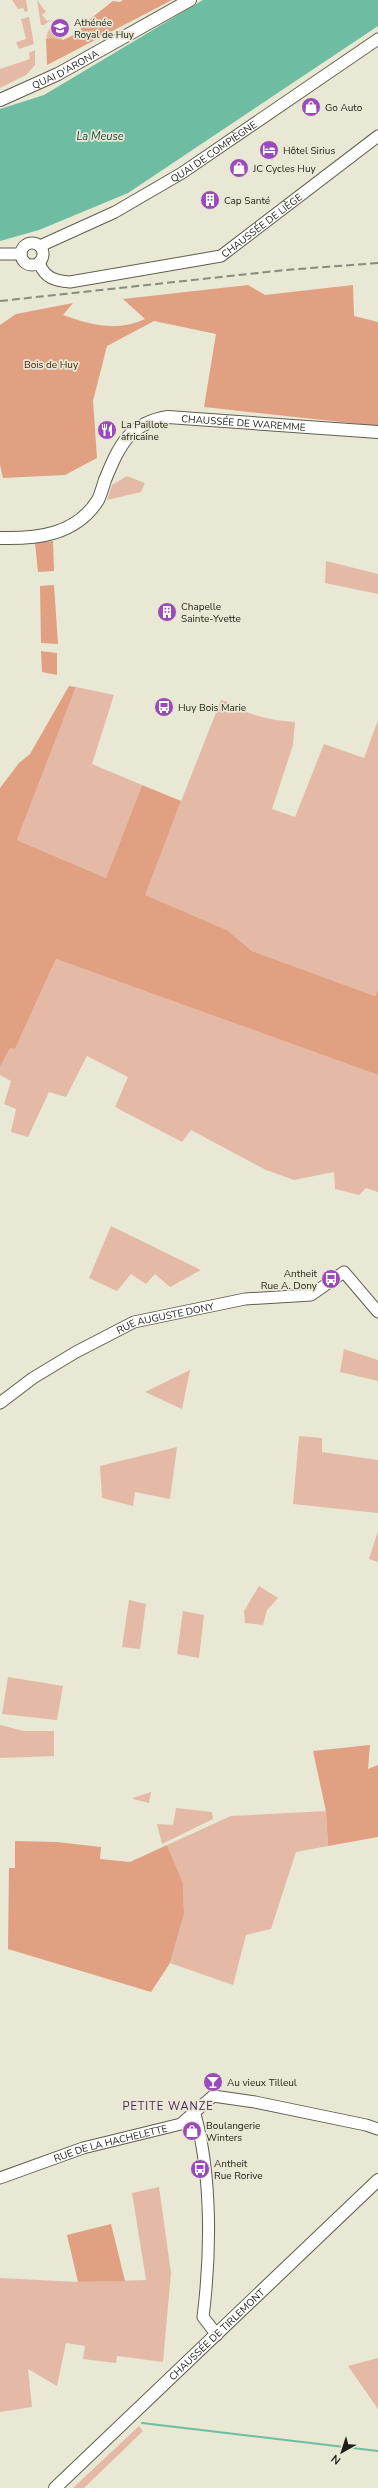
<svg xmlns="http://www.w3.org/2000/svg" width="378" height="2488" font-family="'Nunito Sans',sans-serif">
	<style>
		.green { fill: #e4baa6 }
		.forest { fill: #e0a081 }
		.water { fill: #6ebca1 }
		.lines { fill: none; stroke-linecap: round; stroke-linejoin: round }
		.stream { stroke: #6ebca1; stroke-width: 2 }
		.secondary-casing { stroke: #5f5f4f; stroke-width: 13 }
		.primary-casing { stroke: #5f5f4f; stroke-width: 14 }
		.secondary { stroke: #fff; stroke-width: 11 }
		.primary { stroke: #fff; stroke-width: 12 }
		.rail { stroke: #8a8a7d; stroke-width: 2; stroke-dasharray: 8 4; stroke-linecap: butt }
		.labels { text-anchor: middle; stroke-width: 3.5; stroke-linejoin: round; paint-order: stroke }
		.poi-label { font-size: 10px; fill: #1e1e17; stroke: #e8e8d5; text-anchor: start }
		.street-label { font-size: 10px; fill: #1e1e17; stroke: #e8e8d5 }
		.park-label { font-size: 10px; fill: #451c05; stroke: #e8e8d5 }
		.water-label { font-size: 11px; font-style: italic; fill: #1b3f33; stroke: #e8e8d5 }
		.neighbourhood-label { font-size: 11px; letter-spacing: 1px; fill: #451e53; stroke: #e8e8d5 }
	</style>
	<rect width="100%" height="100%" fill="#e8e8d5"/>
	<path class="green" d="M12,0h14l2,11 -3,1 -2,-4 -5,1z
		M37,0l9,12 -4,3 5,6 5,-2 -8,6h-3z
		M29,17l5,27 -15,5 -3,-7 10,-3 -5,-20z
		M57,25l-3,3 9,12 -10,-2 -6,1 1,14c-2,-10 -4,-27 9,-28z
		M35,50v15l-9,10 -26,13v-19l30,-10 -1,-6z
		M127,476l18,7 -4,9 -34,8 5,-15z
		M326,561l52,13v20l-53,-11z
		M76,687l38,8 -22,69 50,21 -36,93 -89,-38z
		M221,700c13,3 14,8 25,12 16,6 32,9 49,10l-2,23 -21,64 23,8 29,-73 40,14 14,-38v270l-3,6 -123,-45 -25,-21 -83,-35z
		M56,959l322,116v117l-12,-4 -7,7 -24,-6 -1,-17 -40,8 -28,-10 -75,-40 -9,12 -67,-35 13,-30 -41,-21 -21,41 -17,-5 -21,45 -17,-5 5,-23 -12,-5 7,-23 -11,-6v-8l10,-20 5,2z
		M111,1226l90,44 -31,17 -15,-13 -9,10 -15,-10 -14,17 -28,-13z
		M344,1349l34,11v21l-38,-9z
		M190,1370l-8,39 -37,-17z
		M299,1436l23,2v14l56,8v53l-85,-9z
		M177,1447l-7,52 -35,-7 -2,14 -31,-8 -2,-32z
		M378,1531v31l-9,-3z
		M259,1586l19,12 -11,12 -4,15 -18,-2 -1,-12z
		M129,1600l17,4 -6,45 -18,-2z
		M183,1611l21,4 -5,43 -22,-4z
		M8,1677l55,9 -6,34 -55,-6z
		M0,1725l24,6h30v25l-54,2z
		M151,1792l-2,11 -16,-4v-1z
		M176,1808l36,4 1,7 -51,25 -5,-20 16,1z
		M326,1811l2,35 -32,6 -25,77 -25,6 -13,50 -63,-22 14,-49 -1,-31 -16,-38 64,-29z
		M159,2187l12,86 -8,89 -46,-6 -1,7 -33,-4 2,-13 -19,-3 -9,43 -29,-17 4,38 -32,5v-134l78,4 68,-2 -14,-87z
		M378,2358v51l-30,-43z
		M139,2426l4,5 -59,57h-11z"/>
	<path class="forest" d="M123,0h49l-125,65 -1,-26 6,-1 11,2 19,-9 -2,-4 33,-26 7,1z
		M248,285l17,10 88,-10 1,31 24,6v104l-174,-19 12,-73 -62,-13 -47,25 -14,55 4,57 -32,17 -62,3 -3,-13v-140l16,-11 57,-11 -10,12c28,10 53,17 82,4l-22,-20z
		M53,541l1,30 -16,1 -3,-29z
		M54,585l4,59 -17,-1 -1,-57z
		M41,651l16,2v22l-15,-3z
		M69,686l7,1 -59,153 89,38 36,-93 39,16 -36,94 82,35 25,21 123,45 3,-6v85l-322,-116 -41,90 -5,-1 -10,19v-279l19,-25 11,-9z
		M370,1745l-2,24 10,-4v72l-50,9 -2,-35 -13,-60z
		M15,1841l42,1 44,5 -1,12 30,3 37,-17 16,38 1,31 -14,49 -19,29 -143,-43 1,-81h6z
		M111,2224l14,57 -47,1 -11,-47z"/>
	<path class="water" d="M203,0h175v26l-250,167 -89,37 -39,11v-132l44,-14z"/>
	<g class="lines">
		<path class="stream" d="M142,2423l236,28"/>
		<defs>
			<g id="secondary">
				<circle cx="32" cy="254" r="11"/>
				<path id="s1" d="M40,246l75,-34 67,-39 196,-134"/>
				<path d="M0,254h21"/>
				<path id="s2" d="M39,263c6,15 16,18 31,19l151,-26 157,-120"/>
				<path id="s3" d="M0,1403l33,-25 43,-26 58,-30 111,-23 66,-4 33,-23 34,40"/>
				<path d="M195,2114c17,63 16,139 8,203l14,18"/>
				<path id="s4" d="M0,2178l83,-30 98,-24 32,-28 42,6 111,23 12,4"/>
			</g>
			<g id="primary">
				<path id="s5" d="M0,100l58,-26 132,-74"/>
				<path id="s6" d="M0,538c37,1 76,-3 98,-38 3,-6 5,-14 7,-20 14,-34 24,-57 63,-63l210,15"/>
				<path id="s7" d="M55,2488l323,-308"/>
			</g>
		</defs>
		<use href="#secondary" class="secondary-casing"/>
		<use href="#primary" class="primary-casing"/>
		<use href="#secondary" class="secondary"/>
		<use href="#primary" class="primary"/>
		<path class="rail" d="M0,301l285,-31 93,-7"/>
	</g>
	<defs>
		<symbol id="school-disc" viewBox="-11 -11 22 22"><circle r="9.5" fill="#9b4ab9" stroke="#e8e8d5"/><path d="M0-5L7-2L0 1L-7-2ZM-4 1L0 2.5L4 1V4Q0 6-4 4Z" fill="#fff"/></symbol>
		<symbol id="shop-disc" viewBox="-11 -11 22 22"><circle r="9.5" fill="#9b4ab9" stroke="#e8e8d5"/><path d="M-5-2.5h2.3a2.7 3.5 0 0 1 5.4 0H5L5.5 6h-11ZM-1.5-2.5h3a1.5 2.3 0 0 0-3 0Z" fill="#fff"/></symbol>
		<symbol id="hotel-disc" viewBox="-11 -11 22 22"><circle r="9.5" fill="#9b4ab9" stroke="#e8e8d5"/><path d="M-6-4.5h1.5V1H6V5H4.5V3h-9V5H-6ZM-4 0a1.8 1.8 0 1 1 3.6 0ZM.5 0V-2.5h3Q6-2.5 6 0Z" fill="#fff"/></symbol>
		<symbol id="building-disc" viewBox="-11 -11 22 22"><circle r="9.5" fill="#9b4ab9" stroke="#e8e8d5"/><path d="M-4-6H4V6H1V3H-1V6H-4ZM-2.5-4.3h1.7v1.8h-1.7ZM.8-4.3h1.7v1.8H.8ZM-2.5-1h1.7V.8h-1.7ZM.8-1h1.7V.8H.8Z" fill="#fff"/></symbol>
		<symbol id="restaurant-disc" viewBox="-11 -11 22 22"><circle r="9.5" fill="#9b4ab9" stroke="#e8e8d5"/><path d="M-5-6h1v4h1v-4h1v4h1v-4h1v5L-1.5 .5V6h-2V.5L-5-1ZM5-6V6H3V1.5H1.5Q1.5-4 5-6Z" fill="#fff"/></symbol>
		<symbol id="bus-disc" viewBox="-11 -11 22 22"><circle r="9.5" fill="#9b4ab9" stroke="#e8e8d5"/><path d="M-5-6H5V4H4V6H2V4H-2V6H-4V4H-5ZM-3.5-4V0h7V-4ZM-3.5 1.2v1.5H-2V1.2ZM2 1.2v1.5H3.5V1.2Z" fill="#fff"/></symbol>
		<symbol id="bar-disc" viewBox="-11 -11 22 22"><circle r="9.5" fill="#9b4ab9" stroke="#e8e8d5"/><path d="M-6-5H6L.8 .8V4.5H3.5V6h-7V4.5H-.8V.8Z" fill="#fff"/></symbol>
	</defs>
	<g fill-rule="evenodd">
		<use href="#school-disc" x="49" y="17" width="22" height="22"/>
		<use href="#shop-disc" x="300" y="96" width="22" height="22"/>
		<use href="#hotel-disc" x="258" y="139" width="22" height="22"/>
		<use href="#shop-disc" x="228" y="157" width="22" height="22"/>
		<use href="#building-disc" x="199" y="189" width="22" height="22"/>
		<use href="#restaurant-disc" x="96" y="419" width="22" height="22"/>
		<use href="#building-disc" x="156" y="601" width="22" height="22"/>
		<use href="#bus-disc" x="153" y="696" width="22" height="22"/>
		<use href="#bus-disc" x="320" y="1268" width="22" height="22"/>
		<use href="#bar-disc" x="202" y="2071" width="22" height="22"/>
		<use href="#shop-disc" x="181" y="2120" width="22" height="22"/>
		<use href="#bus-disc" x="189" y="2158" width="22" height="22"/>
	</g>
	<g class="labels">
		<g class="poi-label">
			<text x="74" y="26">Athénée<tspan x="74" dy="12">Royal de Huy</tspan></text>
			<text x="325" y="111">Go Auto</text>
			<text x="283" y="154">Hôtel Sirius</text>
			<text x="253" y="172">JC Cycles Huy</text>
			<text x="224" y="204">Cap Santé</text>
			<text x="121" y="428">La Paillote<tspan x="121" dy="12">africaine</tspan></text>
			<text x="181" y="610">Chapelle<tspan x="181" dy="12">Sainte-Yvette</tspan></text>
			<text x="178" y="711">Huy Bois Marie</text>
			<text x="317" y="1277" text-anchor="end">Antheit<tspan x="317" dy="12">Rue A. Dony</tspan></text>
			<text x="227" y="2086">Au vieux Tilleul</text>
			<text x="206" y="2129">Boulangerie<tspan x="206" dy="12">Winters</tspan></text>
			<text x="214" y="2167">Antheit<tspan x="214" dy="12">Rue Rorive</tspan></text>
		</g>
		<g class="street-label">
			<text dy="4" stroke="none"><textPath href="#s5" startOffset="72">QUAI D'ARONA</textPath></text>
			<text dy="4" stroke="none"><textPath href="#s1" startOffset="198">QUAI DE COMPIÈGNE</textPath></text>
			<text dy="4" stroke="none"><textPath href="#s2" startOffset="243">CHAUSSÉE DE LIÈGE</textPath></text>
			<text dy="4" stroke="none"><textPath href="#s6" startOffset="302">CHAUSSÉE DE WAREMME</textPath></text>
			<text dy="4" stroke="none"><textPath href="#s3" startOffset="188">RUE AUGUSTE DONY</textPath></text>
			<text dy="4" stroke="none"><textPath href="#s4" startOffset="116">RUE DE LA HACHELETTE</textPath></text>
			<text dy="4" stroke="none"><textPath href="#s7" startOffset="223">CHAUSSÉE DE TIRLEMONT</textPath></text>
		</g>
		<g class="park-label">
			<text x="51" y="368">Bois de Huy</text>
		</g>
		<g class="water-label">
			<text x="100" y="140">La Meuse</text>
		</g>
		<g class="neighbourhood-label">
			<text x="168" y="2110">PETITE WANZE</text>
		</g>
	</g>
	<g transform="translate(342 2452) rotate(219)" stroke="#e8e8d5" stroke-width="3" paint-order="stroke">
	<path d="M0-3L7 15L0 10L-7 15Z" fill="#1e1e17"/>
	<text y="-6" font-size="11" font-weight="bold" text-anchor="middle" fill="#1e1e17">N</text>
	</g>
</svg>
